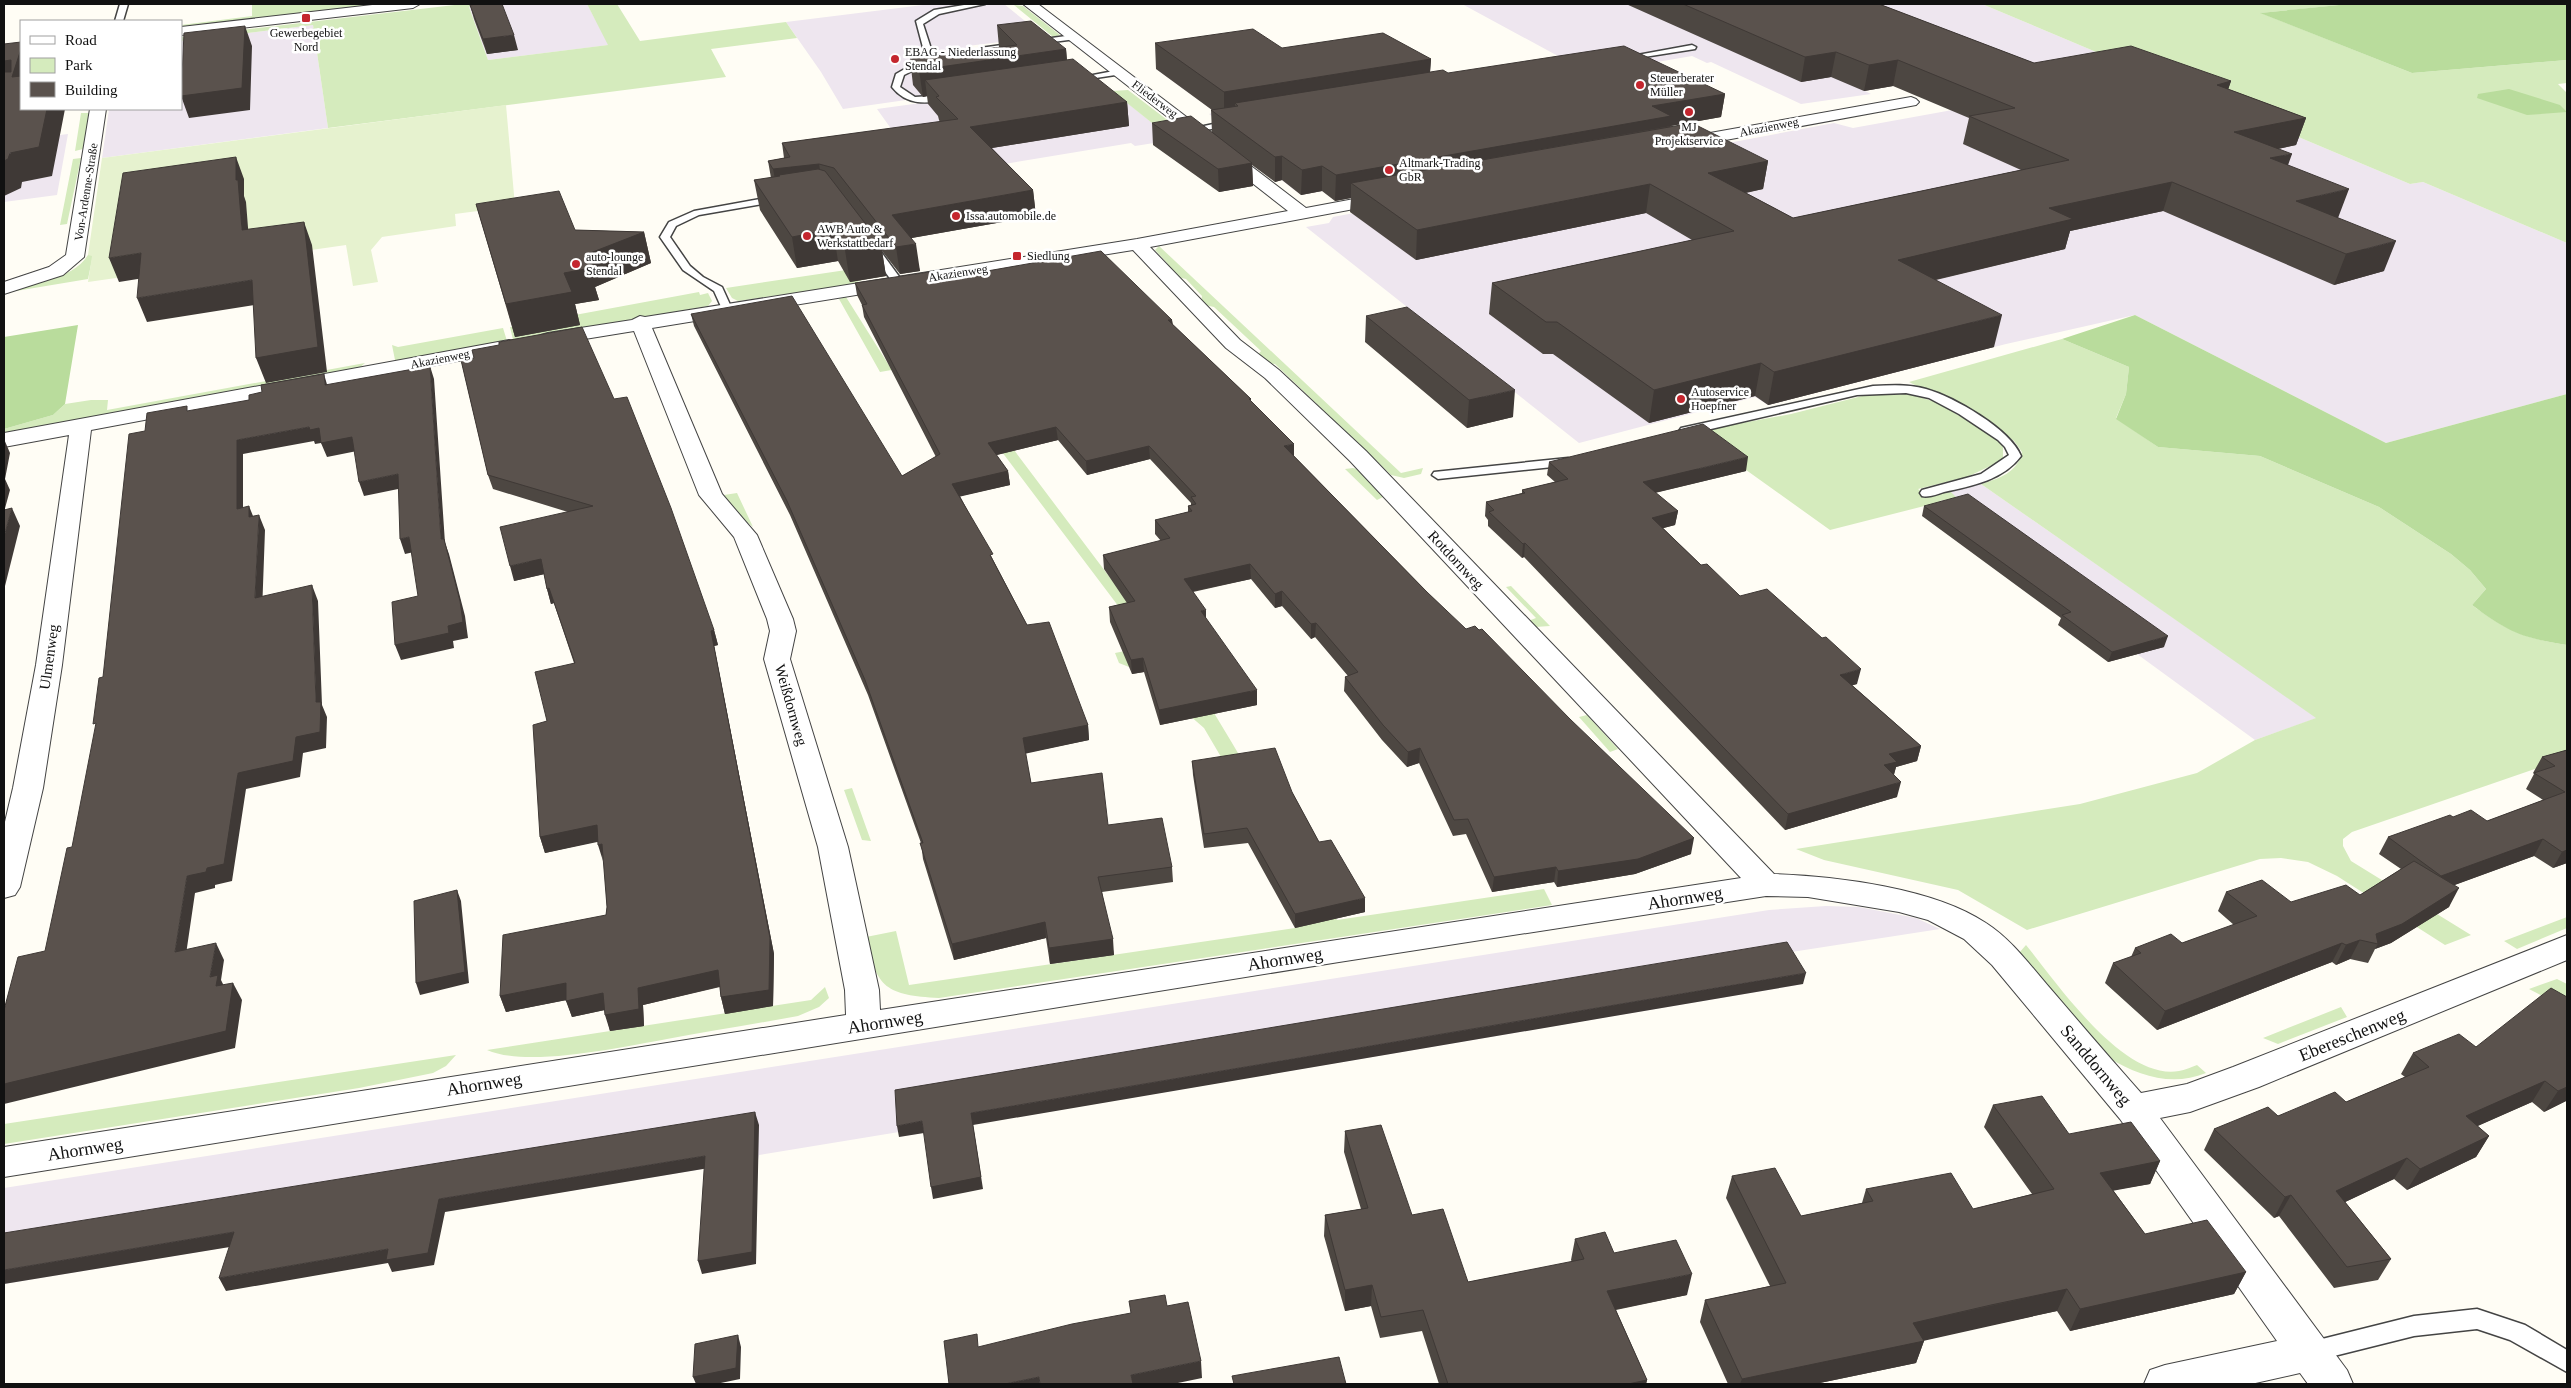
<svg xmlns="http://www.w3.org/2000/svg" width="2571" height="1388" font-family="Georgia,serif">
	<style>
		.industrial { fill: #eee6ef }
		.green { fill: #d5ebbd }
		.forest { fill: #b9dc9c }
		.pitch { fill: #e6f2cf }
		.lines { fill: none; stroke-linecap: round; stroke-linejoin: round }
		.service-casing { stroke: #444; stroke-width: 3 }
		.minor-casing { stroke: #444; stroke-width: 2 }
		.service { fill: #fff; fill-rule: evenodd }
		.minor { fill: #fff; fill-rule: evenodd }
		.wall { fill: #4d4742 }
		.shaded-wall { fill: #3f3936 }
		.building { fill: #5a524d; stroke: #3f3936 }
		.poi-dot { fill: #c4262e; stroke: #fff; stroke-width: 2 }
		.labels { text-anchor: middle; stroke-width: 5; stroke-linejoin: round; paint-order: stroke }
		.far-poi-label { font-size: 12px; fill: #111; stroke: #fff; text-anchor: start }
		.far-street-label { font-size: 12px; fill: #111; stroke: #fff }
		.street-label { font-size: 15px; fill: #111; stroke: #fff }
		.near-street-label { font-size: 18px; fill: #111; stroke: #fff }
	</style>
	<rect width="100%" height="100%" fill="#fffdf5"/>
	<path class="industrial" d="M495,4h92l22,41 -121,15 -19,-53z
		M931,4h73l41,33 -78,9 37,40 -161,23 -22,-37 -35,-50z
		M1462,4h520l428,180 13,-2 144,61v151l-181,49 -251,-128 -129,29 -238,61 -13,-8 -176,46 -273,-216 23,-4 4,-6 501,-94 19,5 127,-23 -57,-25 -58,11 6,3 -70,10 -90,-42 -4,1 -15,-7 -64,11v67l-327,61 -55,-42 -19,-26 -18,-13 6,-2 -59,-43 262,11 151,-18z
		M313,25l15,103 -226,30 7,-49h72v-68z
		M1098,79l75,61 -38,6 -4,-3 -236,39 17,-24 -35,-49z
		M68,134l-11,61 -53,7v-60z
		M1981,484l336,234 -62,22 -332,-242z
		M1826,906l33,1 57,11 24,11 -155,24 18,31 -904,153v-5l-140,23 -1,5 -49,8 -705,116v-96l1765,-278z"/>
	<path class="green" d="M252,4h140l-211,24v-3l71,-9z
		M463,4h32l-26,3 19,53 120,-15 -21,-41h30l23,37 146,-19 11,16 -86,11 15,28 -398,51 -15,-103 -132,16v-4z
		M1982,4h367l-88,9 151,60 155,-13v23l-9,1 9,9v150l-144,-61 -13,2z
		M1014,5l9,1 37,29 -7,2z
		M1128,90l42,32 -18,1 -40,-32z
		M81,113h8l-6,36 -8,2z
		M81,158l-14,66 -7,1 13,-66z
		M1159,246l242,227 22,-5 -2,6 -17,4 -13,-3 -116,-111 -10,-1 -8,-7 4,-5 -47,-44 -9,-2 -4,-3 1,-6 -16,-17 -12,-3 -7,-13 -12,-13z
		M88,255h5l-5,24 -84,14c25,-12 67,-11 84,-38z
		M873,266l-11,14 -13,5 -111,16 -6,-3 -6,-10z
		M699,292l1,3 8,-2 4,8 -4,5 -195,34 -3,-13z
		M846,297l44,70 54,-10 246,327 6,-1c16,27 33,54 49,82 13,25 22,56 45,75l47,80 207,-31 8,16 -613,93c-52,-3 -63,-9 -73,-61l30,-6 13,54 386,-57 23,-6 -114,-194 -15,-13 -7,-24 -10,-12 -18,-16 -25,4 -10,-4 -4,-10 25,-5 -22,-33 4,-4 -120,-159 -64,-90 -58,10 -41,-73z
		M503,328l4,13 -105,20 -7,-1 -3,-15 6,2z
		M2062,339l67,28 -3,27 -10,24 42,29 102,9 119,51 72,47 19,16 16,19 -14,16c35,26 52,33 95,40v113l-215,74 -9,7v7l8,15 120,74 -26,10 -108,-69 -29,-14 -27,-4 -21,1 -233,71 -69,-40 -134,-30 -28,-11 284,-45 117,-31 58,-33 61,-22 -335,-234c19,-6 36,-11 41,-32l-8,-11 -26,-19 -79,-40z
		M365,363l-7,6 -354,65v-5l49,-14 12,-11 26,-4h17l-1,10z
		M1878,392l30,1 30,10 58,35 7,9v13l-36,17 -49,12 8,6 25,-3 6,6 -18,3 1,1 -110,28 -137,-98 98,-18z
		M1353,468l4,1 27,26 -1,2 -6,3 -32,-31z
		M737,493l16,34 -10,-8 -19,-24z
		M1511,586l39,40 -15,1 -7,-6 8,-3 -30,-31z
		M1587,715l31,34 -8,3 -31,-35z
		M852,788l19,53 -9,-1 -18,-50z
		M2567,917v11l-50,21 -13,-8z
		M2026,945c31,38 97,136 153,126 6,-1 12,-4 18,-6l9,8c-34,14 -67,3 -97,-15l-90,-105z
		M2557,979l10,5v25l-38,-20z
		M825,987l4,11 -10,9 -21,9c-44,8 -87,15 -131,23 -45,8 -140,29 -180,11l324,-50z
		M2341,1007l6,10 -69,27 -15,-6z
		M456,1055l-10,11 -13,7 -74,15 -355,56v-20z"/>
	<path class="forest" d="M2349,4h218v56l-155,13 -152,-60z
		M2509,89l51,16 7,7 -40,3 -50,-17 1,-4z
		M2135,315l251,128 181,-49v251c-45,-7 -59,-13 -95,-40l14,-16 -16,-19 -19,-16 -72,-47 -119,-51 -102,-9 -42,-28 10,-25 3,-27 -67,-28z
		M78,325l-13,79 -12,11 -49,14v-92z"/>
	<path class="pitch" d="M506,105l9,101 -60,8 1,12 -74,11 -11,13 7,32 -25,4 -7,-41 -258,37 4,-26 -4,-1 14,-97z"/>
	<g class="lines">
		<defs>
			<path id="service" d="M120,4h8l-5,17h-8z
				M970,4h15l-46,10 -16,10 10,31 -5,8 -24,12 -4,12 15,10 31,-2h3v4c-22,5 -42,7 -57,-12l4,-13 26,-15 3,-4 -9,-34 18,-11z
				M1073,35l4,2 -1,2 -86,11 13,12 -4,2 -19,-16z
				M1692,45l4,2 -1,2 -70,11 -4,-2z
				M1119,70h3v4l-46,7 -4,-2z
				M1232,120l4,3 -1,2 -41,7 -4,-3z
				M777,196l5,3 -2,2 -81,14 -23,11 -6,11 20,29 13,11 19,10 10,22 -1,2h-8l-9,-20 -31,-21 -23,-33 9,-15 25,-11z
				M868,245h8l27,37 -1,2h-8l-27,-37z
				M1873,386c18,-1 36,-2 53,3 28,8 84,40 95,67 -18,24 -49,30 -77,36 -7,2 -15,6 -22,4l-2,-3 2,-3 59,-16 28,-19 -4,-8 -7,-7 -39,-26 -30,-16 -23,-5 -49,2 -172,40 -6,-4 2,-3z
				M1568,458l6,4 -2,3 -134,14 -6,-4 2,-3z
				M2477,1309l48,16 42,25v22l-57,-32 -33,-11 -63,7 -104,26 -8,-3 -3,-7 3,-7 8,-3 104,-26z"/>
			<path id="minor" d="M381,4h39l-7,4 -232,27v-8z
				M1023,4h15l268,204 80,-15 6,1 3,4 -3,4 -6,1 -236,44 90,93 39,30 87,81 408,423c62,2 160,14 212,49 25,16 44,42 63,64 31,36 61,71 92,106l46,-9 46,-17 334,-132v25l-308,127 -69,25 -30,6 187,252 6,14h-45l-8,-11 -49,11h-107l6,-14 15,-5 112,-24 -157,-222 -128,-154 -28,-26 -36,-19 -29,-8 -91,-15 -42,-1 -427,66 -1335,215v-30l842,-132 -1,-25 -27,-143 -54,-188 6,-28 -3,-12 -33,-82 -35,-42 -65,-164 -86,14 -7,-2 -3,-4 3,-4 7,-2 84,-13 8,-4 5,1 492,-78 151,-28zM1133,250l93,98 39,30 85,83 391,417 -861,132 -1,-20 -31,-143 -58,-188 6,-28 -3,-12 -36,-84 -35,-41 -70,-166z
				M1911,97l5,2 3,3 -3,3 -234,43 -8,-5 8,-5z
				M90,109h16l-22,148 -21,18 -59,19v-12l45,-15 17,-12z
				M509,340l7,2 3,4 -3,4 -425,80 -29,235 -19,123 -23,99 -5,8 -11,3v-72l9,-38 23,-123 33,-230 -65,12v-14z"/>
		</defs>
		<use href="#service" class="service-casing"/>
		<use href="#minor" class="minor-casing"/>
		<use href="#service" class="service"/>
		<use href="#minor" class="minor"/>
	</g>
	<path class="wall" d="M1626,4h253l155,59 197,18 -3,8 78,29 -10,27 -18,4 10,16 50,53 46,53 -50,14 -171,-74 -93,20 -5,18 -129,31 58,67 -226,58 -13,-9 -106,27 -96,-69h-10l-54,-40 3,-31 200,-43 -46,-27 -230,47 -66,-48 1,-14 -16,3 -13,-10 -21,4 -19,-15 -7,2 -23,-17 1,21 -34,6 -66,-47 -1,-22 60,9 -1,-22h1l-56,-41 -1,-26 127,5 149,11 -1,13 295,22 -4,23 -51,9 98,35 -5,28 -17,4 47,25 228,-48 -58,-26 6,-26 -76,-32 -29,5 -33,-14 -30,5z
		M470,5l48,45 -31,4 -13,-35z
		M997,25l69,24 1,11 60,42 2,24 -137,22 41,42 3,26 -125,22 9,33 -20,3 -18,-23 4,25 -36,6 -12,-21 -41,7 -37,-58 -6,-30 17,-2 -3,-17 16,-3 -2,-15 158,-21 -1,-2 -1,-4 -10,-12 -1,-8 -4,1 -10,-12 -3,-26 89,-12z
		M476,204l99,26 69,2 7,31 -56,24 4,13 -24,4 5,21 -65,12z
		M936,280l236,40 1,5 78,74v2l43,55 133,136 264,262 -56,20 -78,13 -3,-5 -62,10 -26,-58 -13,2 -34,-73 -12,4 -25,-27 -38,-49 1,-14 3,-1 -33,-39 -4,2 -29,-33 -7,2 -24,-29 -58,13 13,27 51,86 -97,20 -16,-53 -12,2 -22,-52 -1,-15 18,-4 -23,-34 -1,-14 58,-14 -6,-7v-14l33,-8v-6l3,-1v-2l-41,-44 -63,16 -29,-35 -62,15 12,16 2,14 -50,11 67,129 61,100 1,15 -64,13 6,30 77,42 64,42 1,15 -71,10 12,63 -64,9 -4,-26 -92,22 -31,-101 -2,-16 -53,-148 -78,-180 -96,-189 -3,-12 211,162 34,-19 -72,-140 -2,-12 -5,-10 -2,-12z
		M1366,316l147,101 -46,11 -102,-86z
		M461,360l253,270 4,15 -4,1 60,308 -1,52 -48,8 -4,-17 -1,-10 -77,18 1,21 -34,5 -5,-21 -33,7 -6,-17 -60,12 -6,-16 106,-81 1,-8 -3,-46 -6,-20 -53,12 -5,-16 7,-116 27,-58 -20,-60 -3,1 -4,-15 -3,-15 -30,7 54,-69 -75,-23 -5,-14z
		M1549,462l197,9 -91,22 23,18 -3,14 -12,3 38,37 39,31 117,88 -5,1 69,61 -4,15 -21,6 -2,8 3,22 -112,33 -261,-273 -2,1 -34,-32v-6l-3,-4 1,-14 36,-9v-3l33,-8 -8,-7z
		M1924,506l240,141 -56,15 -50,-37 3,-7 -139,-102z
		M2567,750v113l-14,5 -19,-12 -80,29 -5,22 -58,36 -16,6 -7,14 -18,-4 -14,6 -4,-3 -175,68 -52,-47 8,-20 18,-6 4,-9 47,-5 52,-18 -16,-14 8,-19 65,10 69,-7 41,-26 -22,-15 9,-17 65,-20 34,4 56,-21 -17,-11 8,-15 -1,-1 9,-16z
		M1192,761l100,31 27,50 46,70 -70,16 -47,-85 -44,5 -11,-73z
		M2567,997v105l-1,-1 -22,11 -12,-10 -55,24 12,10 -13,21 -69,33 -13,-11 -49,23 46,57 -13,21 -44,8 -55,-72 -5,2 -70,-68 10,-21 132,-27 59,-25 -4,-3 12,-21 63,-6z
		M1993,1105l76,29 91,27 -10,23 -37,6 32,44 101,38 -12,22 -164,37 -13,-20 -75,16 -58,13v1l-8,22 -101,21h-87l-28,-62 5,-22 65,-14 -44,-88 6,-22 69,40 61,-13 4,-14 107,20 59,-15 -48,-67z
		M1345,1131l67,84 56,67 104,-20 -1,-2 4,-21 39,14 73,42 -71,15 31,70 -1,4h-207l-17,-53 -42,7 -9,-32 -26,5 -21,-75 1,-21 36,-6 -17,-57z"/>
	<path class="shaded-wall" d="M245,26l7,20 -2,64 -61,8 -8,-22z
		M514,35l4,15 -31,4 -4,-15z
		M21,49v50l-17,-9v-29z
		M1066,49l2,27 -143,4 2,16 -4,1 -4,-27z
		M1836,52l-5,25 -30,5 4,-25z
		M1431,59l-2,27 -191,20 -3,-3v14l-11,2v-27z
		M1898,60l-5,26 -29,5 5,-26z
		M2231,81l-9,27 -5,-23z
		M1725,94l-4,23 -370,66v15l-16,3 1,-26 316,-69z
		M1127,102l2,24 -156,25 -3,-24z
		M47,109h18l-13,67 -30,6 -1,6 -17,8v-35z
		M2306,118l-10,27 -72,15 10,-28z
		M2292,154l-10,28 -12,-24z
		M1282,156v24l-7,2v-25z
		M236,157l8,22v17l2,6 4,51 -8,-23 -6,-50z
		M1768,161l-5,28 -59,12 4,-28z
		M1252,163l1,23 -34,6 -1,-23z
		M819,164l4,25 -43,-13 -1,-1 3,18 -4,1 -5,-25z
		M1322,166v25l-21,4 1,-25z
		M2172,182l-9,29 -93,20 -5,18 -174,41 7,-30 151,-52z
		M1650,184l-4,29 -230,47 1,-30z
		M2349,189l-11,29 -42,-17z
		M1033,190l3,26 -141,25 -3,-26z
		M304,222l8,23 15,127 -61,11 -10,-25z
		M833,229l5,32 -41,7 -5,-31z
		M644,232l7,31 -56,24 4,13 -24,4 5,21 -65,12 -9,-33 58,-31 21,-18z
		M2396,241l-12,30 -50,14 12,-31z
		M881,244l5,32 -36,6 -5,-32z
		M916,244l4,27 -20,3 -4,-27z
		M141,253l9,24 -31,5 -10,-24z
		M252,280l9,24 -114,18 -10,-24z
		M2002,315l-8,32 -226,58 6,-33z
		M1168,320h4l1,12z
		M1761,363l-6,33 -106,27 5,-33z
		M430,366l4,13 11,164 4,11 16,62 3,22 -15,3 1,7 -53,12 -6,-15 53,-19 -7,-87z
		M324,374l4,14 -3,-3z
		M1515,390l-2,27 -46,11 2,-28z
		M309,427l10,1 33,9 5,14 -30,6 -6,-14 -6,1 -1,-3 -71,13v70l-6,-15v-69z
		M1056,427l2,13 -69,17 -1,-14z
		M4,439l6,14 -5,26 5,11 -6,22z
		M1294,444v13l-10,-11z
		M1149,446l1,13 -63,16 -1,-14z
		M1748,457l-2,14 -105,25 2,-14z
		M1008,471l2,14 -56,13 -2,-14z
		M398,474l5,14 -39,8 -5,-14z
		M249,506l6,15 -6,-4z
		M12,508l8,18 -16,64v-53z
		M1678,511l-3,14 -26,7 3,-14z
		M259,515l6,15 -3,83 -7,-15z
		M409,537l5,15 -9,2 -5,-15z
		M1525,543l-1,14 -2,1 1,-14z
		M541,559l4,15 -31,7 -4,-15z
		M1250,564l1,15 -67,14v-14z
		M312,585l6,16 4,104 5,12 -1,31 -23,5 -3,24 -54,12 -14,92 -17,4v3l-20,5 -11,75 -9,-16 12,-76 20,-8 31,-95 58,-36 20,-35z
		M549,588l5,15 -3,1 -4,-15z
		M1282,591v15l-7,2v-14z
		M1206,610v15l-5,-14z
		M1316,623l-1,14 -4,2v-15z
		M714,630l4,15 -4,1 60,308 -1,52 -48,8 -4,-17 -10,-366z
		M2168,636l-4,11 -56,15 4,-10z
		M1143,658l1,14 -12,2 -1,-14z
		M1861,669l-4,15 -20,6 3,-15z
		M1257,690v15l-97,20 -1,-15z
		M1088,725l1,15 -65,14 -1,-16z
		M1921,746l-4,15 -21,6 -3,10 -9,-12 5,-11z
		M1420,748l-1,15 -12,4 1,-15z
		M1901,782l-4,15 -112,33 3,-16z
		M597,825l5,16 -57,12 -5,-16z
		M1694,838l-3,16 -56,20 -78,13 1,-16z
		M2543,839l-9,17 -101,37 8,-17z
		M602,844l1,17 -5,-16z
		M2567,850v13l-14,5 9,-16z
		M1556,867l-2,15 -62,10 2,-15z
		M2459,888l-10,19 -58,36 -16,6 3,-5 -2,-10z
		M457,890l4,11 8,82 -49,12 -4,-12z
		M1365,898v14l-70,16v-14z
		M1045,922l1,16 -92,22 -2,-16z
		M1113,939l1,16 -64,9 -1,-16z
		M2360,940l-10,19 -14,6 10,-20z
		M216,943l8,17 -3,20 6,12 -2,11 -15,-26z
		M2342,943l-10,19 -175,68 8,-19z
		M718,970l4,16 -79,19 1,21 -34,5 -5,-16 33,-27z
		M1806,973l-3,11 -830,141 10,64 -50,10 -2,-12 40,-74z
		M233,983l9,17 -7,48 -231,56v-20z
		M566,983l6,16 -66,13 -6,-16z
		M603,993l6,16 -37,8 -6,-16z
		M2545,1081l-13,21 -79,35 13,-21z
		M2567,1087v12l-1,2 -22,11 14,-21z
		M755,1112l4,13 -3,139 -54,10 -4,-13z
		M922,1121l2,12 -25,4 -2,-11z
		M2489,1136l-13,21 -69,33 13,-21z
		M705,1156l4,12 -264,44 -11,53 -42,7 -4,-9 -162,28 -7,-13 169,-29 51,-50z
		M2407,1158l-13,21 -70,33 12,-21z
		M2160,1161l-10,23 -60,11 10,-22z
		M2291,1195l-12,21 -5,2 11,-21z
		M234,1232l8,13 -238,39v-14z
		M2246,1272l-12,22 -164,37 10,-22z
		M1692,1274l-5,21 -84,17 4,-21z
		M1372,1285l-1,21 -26,5v-21z
		M2067,1289l-10,22 -152,34 8,-22z
		M738,1335l3,12 -1,32 -24,5h-20l-3,-7z
		M1924,1341l-8,22 -101,21h-75l2,-5z
		M1201,1361l1,17 -29,6h-41l-1,-9z
		M1039,1377l1,7h-35z
		M1647,1380l-1,4h-18z"/>
	<path class="building" d="M477,4h25l12,31 -31,4 -13,-34z
		M1683,4h196l155,59 97,-17 100,35 -14,4 89,33 -72,14 58,22 -22,4 79,31 -53,12 100,40 -50,13 -174,-72 -123,26 24,11 -175,41 104,55 -228,57 -13,-9 -107,27 -97,-68h-11l-54,-39 242,-52 -84,-47 -233,46 -66,-47 341,-60 76,38 -60,12 85,45 276,-58 -100,-44 46,-8 -117,-48 -29,5 -33,-13 -31,5z
		M1031,21l35,28 -147,21 -9,-11 107,-14 -20,-20z
		M245,26l-3,62 -61,8 3,-63z
		M1253,29l29,19 101,-15 48,26 -207,33 -69,-49z
		M21,42v7l-9,28 9,-1v33h26l-8,38 -29,6 -2,6 -4,2v-89h7v-12l-7,1v-17z
		M1624,46l101,48 -73,12 19,10 -335,59 -14,-9 -20,4 -20,-14 -7,1 -64,-47 27,-4 -3,-3 208,-33 5,3z
		M1073,59l54,43 -157,25 63,63 -141,25 24,29 -20,3 -62,-79 -15,-4 -46,5 -5,-8 22,-4 -8,-14 176,-24 -22,-22 3,-1 -14,-16z
		M1191,116l61,47 -34,6 -66,-46z
		M236,157v23h2l4,50 62,-8 14,125 -62,11 -4,-78 -115,18 4,-45 -32,5 14,-85z
		M818,169l7,2 56,73 -36,6 -12,-21 -41,8 -38,-57 26,-4 -1,-1z
		M559,191l16,39 69,2 -59,23 6,13 -27,5 8,19 -66,12 -30,-100z
		M1101,251l71,69h-4l83,79h-2l45,45 -10,2 143,146 39,37 9,-3 4,4 3,-1 88,90 124,119 -56,21 -80,12 -2,-4 -62,10 -26,-58 -14,1 -34,-72 -12,4 -25,-27 -38,-48 13,-5 -42,-49 -5,1 -29,-33 -7,3 -25,-30 -66,15 22,31 -5,1 56,79 -98,20 -16,-52 -12,2 -22,-53 26,-6 -32,-46 67,-17 -15,-18 37,-9 -4,-5 8,-2 -5,-7 5,-1 -47,-50 -63,15 -30,-34 -68,16 20,28 -56,13 41,70 -3,1 37,70 22,-3 39,103 -65,13 8,45 71,-10 6,52 54,-7 10,49 -74,10 15,62 -64,9 -4,-26 -93,22 -32,-101h3l-58,-163 -78,-179 -96,-187 101,-18 110,180 38,-22 -78,-149 5,-1 -12,-21 74,-11 7,8z
		M1407,307l108,83 -46,10 -103,-84z
		M582,327l32,72 13,-2 44,111 43,122 -3,1 59,307 -1,52 -48,7 -3,-27 -80,18 1,21 -34,6 -2,-22 -37,8v-18l-66,13 3,-61 103,-20 1,-8 -5,-63 -4,1 -1,-20 -57,12 -7,-112 14,-4 -12,-49 40,-9 -26,-75 -2,1 -6,-30 -31,7 -10,-39 93,-21 -105,-31 -27,-115 13,-2 -2,-8 27,-5v-3z
		M430,366l11,173h3l16,62 3,21 -15,4 1,7 -54,12 -3,-43 26,-6 -9,-59 -9,2 -2,-65 -39,8 -7,-45 -31,6 -2,-15 -9,2 -1,-3 -72,13v69l12,-3v11l10,-2 -4,83 57,-13 4,117h5l-1,30 -24,5 -3,24 -55,12 -14,91 -17,4 -1,4 -19,4 -12,76 41,-9 -6,34 8,-2 -2,11 17,-3 -7,48 -222,53v-74l14,-53 27,-6 22,-103 5,-1 24,-124 -3,1 6,-46 4,-1 26,-243 16,-3 2,-18 40,-7v5l62,-11v-5l13,-3 -1,-7 63,-11 1,11z
		M1703,424l45,33 -105,25 35,29 -26,7 49,47 6,-1 33,32 27,-7 55,49 4,-1 35,32 -21,6 81,71 -32,8 8,8 -13,3 17,17 -113,32 -263,-271 -2,1 -34,-32 5,-2 -8,-8 39,-9 -3,-3 46,-11 -19,-17z
		M1968,494l200,142 -56,16 -50,-37 9,-3 -147,-106z
		M12,508l-8,29v-27z
		M1275,748l17,44 27,50 12,-2 34,58 -70,16 -48,-86 -43,6 -12,-73z
		M2567,750v100l-5,2 -19,-13 -102,37 -53,-39 62,-22 3,2 18,-7 16,11 78,-29 -31,-19 21,-7 -13,-9z
		M2414,861l45,27 -57,36 -26,10 2,10 -18,-4 -14,5 -4,-2 -177,68 -52,-48 28,-10 -6,-5 36,-14 11,9 75,-27 -31,-24 36,-12 29,22 55,-17 14,10z
		M457,890l8,82 -49,11 -2,-82z
		M1787,942l19,31 -835,140 10,64 -50,10 -9,-66 -25,5 -2,-36z
		M2551,988l16,9v90l-9,4 -13,-10 -79,35 23,20 -69,33 -13,-11 -71,33 55,68 -44,8 -56,-72 -6,2 -71,-68 54,-22 10,9 57,-24 11,10 83,-35 -16,-14 46,-19 17,13z
		M2042,1096l27,38 62,-12 29,39 -60,12 45,61 62,-14 39,52 -166,37 -13,-20 -76,16 -78,18 11,18 -182,38 -37,-79 81,-17 -54,-107 43,-8 26,48 72,-15 -7,-12 85,-16 22,36 81,-20 -61,-84z
		M755,1112l-3,140 -54,9 7,-105 -266,43 -11,54 -42,7 2,-11 -169,29 15,-46 -230,38v-37z
		M1381,1125l31,90 31,-6 25,73 116,-23 -9,-20 30,-7 9,21 62,-13 16,34 -85,17 40,89 -19,4h-180l-25,-74 -42,7 -9,-32 -27,5 -20,-75 43,-7 -23,-77z
		M1165,1295l2,11 21,-4 13,59 -70,14 2,9h-93l-1,-7 -34,7h-56l-5,-43 33,-7 1,13 94,-23 59,-11 -2,-12z
		M738,1335l-2,33 -43,9 2,-33z
		M1339,1357l7,27h-112l-2,-8z"/>
	<g class="poi-dot">
		<rect x="301" y="13" width="10" height="10" rx="2.5"/>
		<circle cx="895" cy="59" r="5"/>
		<circle cx="1640" cy="85" r="5"/>
		<circle cx="1689" cy="112" r="5"/>
		<circle cx="1389" cy="170" r="5"/>
		<circle cx="956" cy="216" r="5"/>
		<circle cx="807" cy="236" r="5"/>
		<rect x="1012" y="251" width="10" height="10" rx="2.5"/>
		<circle cx="576" cy="264" r="5"/>
		<circle cx="1681" cy="399" r="5"/>
	</g>
	<g class="labels">
		<g class="far-poi-label">
			<text x="306" y="37" text-anchor="middle">Gewerbegebiet<tspan x="306" dy="14">Nord</tspan></text>
			<text x="905" y="56">EBAG - Niederlassung<tspan x="905" dy="14">Stendal</tspan></text>
			<text x="1650" y="82">Steuerberater<tspan x="1650" dy="14">Müller</tspan></text>
			<text x="1689" y="131" text-anchor="middle">MJ<tspan x="1689" dy="14">Projektservice</tspan></text>
			<text x="1399" y="167">Altmark-Trading<tspan x="1399" dy="14">GbR</tspan></text>
			<text x="966" y="220">Issa.automobile.de</text>
			<text x="817" y="233">AWB Auto &amp;<tspan x="817" dy="14">Werkstattbedarf</tspan></text>
			<text x="1027" y="260">Siedlung</text>
			<text x="586" y="261">auto-lounge<tspan x="586" dy="14">Stendal</tspan></text>
			<text x="1691" y="396">Autoservice<tspan x="1691" dy="14">Hoepfner</tspan></text>
		</g>
		<g class="far-street-label">
			<text transform="translate(1155 99) rotate(37)" y="4">Fliederweg</text>
			<text transform="translate(1769 127) rotate(-11)" y="4">Akazienweg</text>
			<text transform="translate(86 192) rotate(-81)" y="4">Von-Ardenne-Straße</text>
			<text transform="translate(958 273) rotate(-9)" y="4">Akazienweg</text>
			<text transform="translate(440 359) rotate(-11)" y="4">Akazienweg</text>
		</g>
		<g class="street-label">
			<text transform="translate(1456 560) rotate(47)" y="5">Rotdornweg</text>
			<text transform="translate(49 657) rotate(-82)" y="5">Ulmenweg</text>
			<text transform="translate(791 705) rotate(74)" y="5">Weißdornweg</text>
		</g>
		<g class="near-street-label">
			<text transform="translate(1685 898) rotate(-9)" y="6">Ahornweg</text>
			<text transform="translate(1285 959) rotate(-9)" y="6">Ahornweg</text>
			<text transform="translate(885 1022) rotate(-9)" y="6">Ahornweg</text>
			<text transform="translate(2352 1035) rotate(-22)" y="6">Ebereschenweg</text>
			<text transform="translate(2096 1065) rotate(50)" y="6">Sanddornweg</text>
			<text transform="translate(484 1084) rotate(-9)" y="6">Ahornweg</text>
			<text transform="translate(85 1149) rotate(-9)" y="6">Ahornweg</text>
		</g>
	</g>
	<rect width="2571" height="1388" fill="none" stroke="#111111" stroke-width="10"/>
	<rect x="20" y="20" width="162" height="90" fill="#ffffff" stroke="#a0a0a0"/>
	<rect x="30" y="36" width="25" height="8" fill="#ffffff" stroke="#a0a0a0"/>
	<text x="65" y="45" font-size="15" fill="#111111">Road</text>
	<rect x="30" y="58" width="25" height="15" fill="#d5ebbd" stroke="#a0a0a0"/>
	<text x="65" y="70" font-size="15" fill="#111111">Park</text>
	<rect x="30" y="82" width="25" height="15" fill="#5a524d" stroke="#a0a0a0"/>
	<text x="65" y="95" font-size="15" fill="#111111">Building</text>
</svg>
